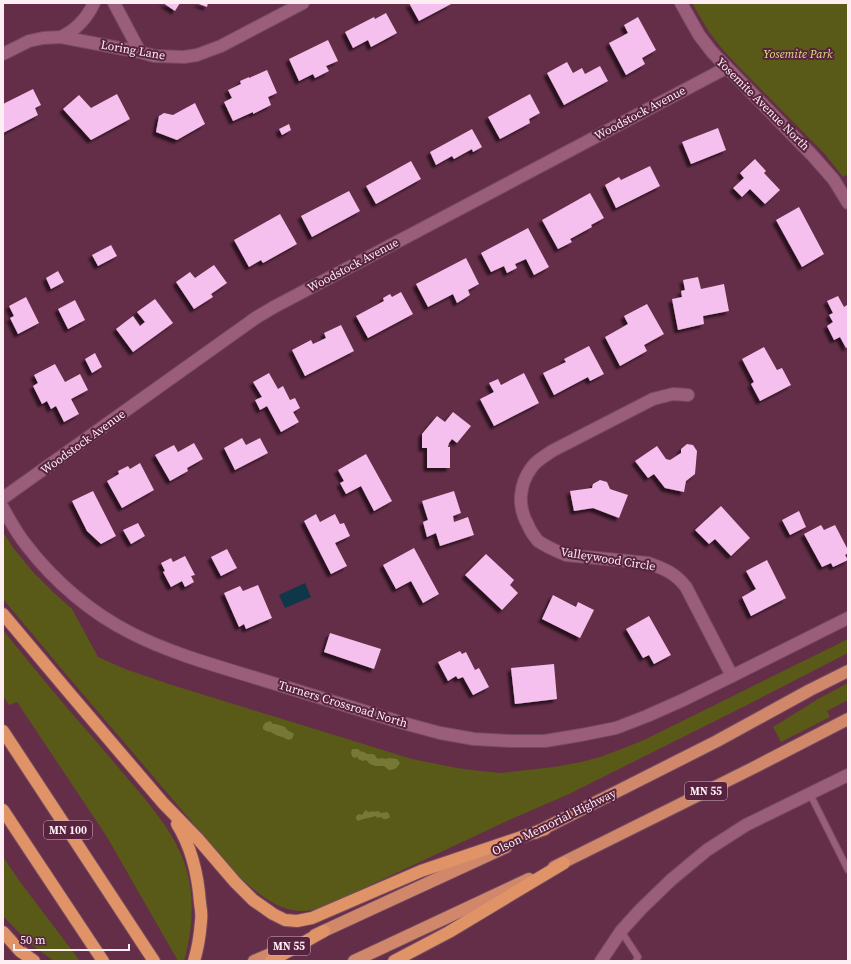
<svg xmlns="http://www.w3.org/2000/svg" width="851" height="964" font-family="'Source Serif 4',serif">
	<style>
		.green { fill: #595a17 }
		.forest { fill: #767835 }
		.water { fill: #0e3749 }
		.building { fill: #f5bfee; filter: url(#shadow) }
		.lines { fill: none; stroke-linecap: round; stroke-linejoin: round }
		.service-casing { stroke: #764b61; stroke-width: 8 }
		.minor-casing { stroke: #764b61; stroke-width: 14 }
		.tertiary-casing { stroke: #764b61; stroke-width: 14 }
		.trunk-casing { stroke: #764b61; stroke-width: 14 }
		.motorway-casing { stroke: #764b61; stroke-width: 14 }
		.service { stroke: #9a5e7a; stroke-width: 6 }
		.minor { stroke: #9a5e7a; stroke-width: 12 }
		.tertiary { stroke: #9a5e7a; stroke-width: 12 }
		.trunk { stroke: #d1886a; stroke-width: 12 }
		.motorway { stroke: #df9366; stroke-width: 12 }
		.labels { text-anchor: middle; stroke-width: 4; stroke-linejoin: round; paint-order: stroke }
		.shield { fill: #58233e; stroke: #ccb1bd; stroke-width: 1 }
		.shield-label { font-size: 11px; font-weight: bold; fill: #fdeef4 }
		.street-label { font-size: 12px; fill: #fdeef4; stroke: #58233e }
		.park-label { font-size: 12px; font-style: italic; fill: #dbdf7e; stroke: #58233e }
	</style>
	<defs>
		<filter id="shadow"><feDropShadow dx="-3.5" dy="3.5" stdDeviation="1" flood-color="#0009"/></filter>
	</defs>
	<rect width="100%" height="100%" fill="#642d48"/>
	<path class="green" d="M692,3h156v171l-5,3 -19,-24 -87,-88 -14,-15 -14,-18z
		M3,532l11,17 19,23 21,21 18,16 26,48 27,12 47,16 240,74 45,9 23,3 20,2 54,-6 27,-5 19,-5 24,-9 20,-8 204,-101v14l-101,52 -178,89 -62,27 -181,85c-39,15 -61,-7 -88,-30l-168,-197 -67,-80z
		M3,630c30,37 60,74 92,110 15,18 30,35 45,53 19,23 39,48 47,78 8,30 5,61 -3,90h-6l-71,-124 -90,-135 -8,3 -6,-9z
		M848,683v17l-21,11 3,6 -49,25 -8,-15 45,-28z
		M3,857l18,26 59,78h-26l-25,-18 -26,-27z"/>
	<path class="forest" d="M270,721l3,3h3l9,3c2,4 5,4 9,7l-2,5 -4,1c-5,-4 -11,-3 -17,-8l-5,-1 -3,-2v-3l2,-3z
		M352,749h6l2,2 4,1 3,2h5l3,1 1,2 2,2 4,-1 4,1 3,-1 8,1 3,4c-3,5 -5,7 -11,7l-5,-4c-9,0 -12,1 -18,-6l-3,1 -5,-2v-2l-4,1 -2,-2 -1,-3z
		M366,810l2,2 6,-1 1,1 3,-1 3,2 6,-1 2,2 1,3c-3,3 -6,3 -9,0l-4,1 -1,-2c-6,2 -12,2 -18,5l-2,-2v-2l2,-3 4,1 2,-3z"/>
	<path class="water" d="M305,583l6,14 -26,11 -6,-13z"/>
	<path class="building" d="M163,3h17l-5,8z
		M196,3h12l-1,4z
		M409,3h44l-34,18z
		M386,13l11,20 -26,14 -3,-7 -15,8 -8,-16 29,-15 1,2z
		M638,17l18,33 -14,8 3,6 -19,11 -17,-32 19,-10 -4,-8z
		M328,40l10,21 -12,5 3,5 -14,7 -2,-4 -14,7 -10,-22z
		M567,62l6,11 9,-5 3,6 15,-8 8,15 -44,24 -17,-32z
		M267,70l10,23 -9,4 3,8 -18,9v-2l-20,9 -9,-19 8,-4 -4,-8 13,-6 -1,-3 9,-4v1z
		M33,89l8,16 -6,3 3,7 -35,18v-29z
		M117,94l13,25 -39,21 -28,-31 16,-14 12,13z
		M530,94l10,19 -11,6 1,4 -30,16 -12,-22z
		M195,103l10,21 -28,16 -21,-8 3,-16 5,-3 9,2z
		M289,124l2,6 -9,5 -3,-6z
		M718,128l8,22 -35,14 -9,-22z
		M472,129l10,18 -9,5 -1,-3 -18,10 -2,-3 -16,9 -6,-13z
		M755,159l11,12 -2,2 16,17 -15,14 -15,-15 -8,8 -9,-9 11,-10 -4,-5z
		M411,161l10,18 -45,25 -10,-18z
		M650,166l10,20 -44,22 -11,-23 14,-8 2,3z
		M349,191l11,20 -48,26 -11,-21z
		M590,193l14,25 -13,7 1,2 -22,12 2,3 -14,7 -16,-29z
		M799,207l25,47 -22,13 -26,-47z
		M280,214l17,30 -34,19 -2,-3 -12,7 -15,-27z
		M528,228l21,39 -15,8 -8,-16 -11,5 2,4 -10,5 -3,-7 -13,6 -10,-19z
		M111,245l6,11 -19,10 -6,-11z
		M466,258l13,26 -11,6 2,5 -13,8 -4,-9 -25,13 -12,-23z
		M214,265l13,18 -16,11 2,3 -19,12 -18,-27 14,-10 5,6z
		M58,271l6,11 -13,7 -5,-11z
		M698,277l3,12 23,-5 5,27 -26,5 1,8 -26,6 -6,-31 10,-2 -1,-6 4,-1 -2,-10z
		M401,292l12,22 -45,24 -12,-22 28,-15 -1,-3 7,-4 2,3z
		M838,296l6,11 3,-2 1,2v40l-2,1 -6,-11 -6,3 -7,-14 6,-4 -4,-7 4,-2 -6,-12z
		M26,297l13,26 -21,11 -8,-16 4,-2 -5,-10z
		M155,299l18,24 -40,29 -17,-23 17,-13 7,10 5,-4 -8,-10z
		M75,300l10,20 -17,9 -10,-20z
		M647,304l17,30 -20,11 3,6 -27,15 -15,-29 23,-13 -4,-8z
		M341,325l13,26 -49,25 -13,-26 19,-10 2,4 13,-6 -2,-5z
		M589,346l15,28 -14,7 -2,-4 -34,18 -11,-22 23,-11 -2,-3z
		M764,347l13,23 5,-2 9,17 -31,16 -9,-17 3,-2 -12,-23z
		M95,353l7,14 -10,6 -7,-14z
		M55,364l10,18 15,-8 8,16 -17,9 8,15 -15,8 -8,-16 -5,3 -4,-8 -5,3 -9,-18 5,-3 -4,-8z
		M269,373l9,16 5,-3 7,14 5,-2 5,10 -7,4 6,10 -18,10 -14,-26 -7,4 -5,-10 7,-3 -9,-15z
		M524,373l15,30 -45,23 -14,-27 14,-7 -5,-9 9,-4 3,6z
		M453,412l18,14 -14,17 -5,-4 -3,4 -1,4h2v21h-23v-20h-5v-14l15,-18 8,6z
		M242,438l4,7 14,-7 8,15 -33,17 -11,-22z
		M194,443l9,16 -16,9 1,3 -18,10 -15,-26 19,-10 4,7z
		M687,444l6,1 4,6 -2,23 -9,7 -2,11 -19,-4 -11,-14 -6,4 -13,-17 22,-15 9,13 4,1 11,-7v-4z
		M366,454l26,47 -18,10 -13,-25 -15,8 -6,-11 4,-2 -6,-11z
		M140,463l14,27 -32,18 -15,-27 12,-7 -1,-3 10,-5 2,3z
		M600,480l7,2 3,7 18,6 -9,23 -26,-10 -19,3 -4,-20 22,-3 1,-4z
		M93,491l23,45 -15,8 -14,-13 -15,-30z
		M454,491l7,22 -8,3 1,6 14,-5 6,18 -34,11 -4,-13 -9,4 -4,-15 5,-2 -6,-19z
		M721,506l29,32 -19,18 -16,-17 -6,5 -14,-14z
		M799,511l7,16 -16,8 -8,-15z
		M316,514l4,8 15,-8 5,10 4,-1 6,13 -15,7 12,23 -16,8 -27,-53z
		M138,523l7,13 -14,8 -8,-14z
		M821,525l3,5 11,-5 13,25v3l-3,2 3,5 -15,7 -2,-4 -9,4 -18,-33z
		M414,548l25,46 -16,9 -12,-22 -15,8 -13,-24z
		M227,549l10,19 -16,8 -10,-19z
		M486,554l28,26 -4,5 8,8 -16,17 -37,-35z
		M185,556l10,19 -4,1 3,6 -9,5 -3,-6 -11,6 -8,-15 2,-1 -4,-8 10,-5 2,4z
		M767,560l19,38 -35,18 -9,-19 14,-8 -10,-18z
		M258,585l14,33 -26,11 -2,-5 -5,3 -15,-34 16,-7 3,5z
		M553,595l23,12 2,-5 16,8 -14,28 -38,-19z
		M649,616l22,39 -17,9 -5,-9 -6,3 -17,-29z
		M330,633l51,16 -7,20 -50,-17z
		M460,651l2,3 4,-2 9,18 4,-2 10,19 -16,8 -10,-18 -5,2 -2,-3 -8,5 -10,-19z
		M554,664l3,35 -42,5 -4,-36z"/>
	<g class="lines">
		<defs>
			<path id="service" d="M810,794l38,76
				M621,931l17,26 -2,4"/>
			<path id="minor" d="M114,3l26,49
				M681,3l18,32 13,17 100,103 22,25 14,23
				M61,37c15,-7 26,-19 33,-34
				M3,54l26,-13 14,-3 18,-1 79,15 14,4 30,1 13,-2 24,-9 82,-43
				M688,395l-15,-1 -20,5 -101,52c-7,5 -15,9 -20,16 -13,17 -15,39 -4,58 2,6 6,11 10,16 9,6 18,10 28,14l82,8c17,6 27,10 38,24l46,89
				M3,498l254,-181 17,-10 452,-239"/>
			<path id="tertiary" d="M3,508c7,13 15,27 24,38 27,35 64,67 104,87 39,20 83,32 125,45 49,15 98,30 147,45l37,10 34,6 38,2h33l36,-6 35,-7 31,-12 36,-16 49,-24 116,-58
				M601,961l20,-30 20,-22 30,-29 36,-30 39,-25 102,-50"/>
			<path id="trunk" d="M535,833l182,-92 93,-51 38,-19
				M554,867l199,-99 95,-49
				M315,935l191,-88
				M254,961l33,-14
				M354,961l175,-82"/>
			<path id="motorway" d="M3,614l68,81 92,108 35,36 37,43 18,18 20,14 12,6 12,1 15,-3 109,-47 124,-42
				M3,731l151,230
				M3,810l100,151
				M177,824c15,24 21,51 23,79 1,6 2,12 1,18 -1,14 -3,27 -7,40
				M3,932l17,19 14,10
				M271,961l53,-30
				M394,961l55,-29 115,-69"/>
		</defs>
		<use href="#service" class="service-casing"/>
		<use href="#minor" class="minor-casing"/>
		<use href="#tertiary" class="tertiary-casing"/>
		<use href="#trunk" class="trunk-casing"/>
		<use href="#motorway" class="motorway-casing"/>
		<use href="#service" class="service"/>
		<use href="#minor" class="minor"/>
		<use href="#tertiary" class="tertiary"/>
		<use href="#trunk" class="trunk"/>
		<use href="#motorway" class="motorway"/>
	</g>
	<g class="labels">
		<g class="shield">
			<rect x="685" y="782" width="42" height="18" rx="3"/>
			<rect x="44" y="821" width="48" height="18" rx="3"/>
			<rect x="268" y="937" width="42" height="18" rx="3"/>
		</g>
		<g class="shield-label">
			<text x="706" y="795">MN 55</text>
			<text x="68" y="834">MN 100</text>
			<text x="289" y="950">MN 55</text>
		</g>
		<g class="street-label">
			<text transform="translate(133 50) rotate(10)" y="4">Loring Lane</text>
			<text transform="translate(763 104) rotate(45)" y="4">Yosemite Avenue North</text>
			<text transform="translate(640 113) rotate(-28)" y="4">Woodstock Avenue</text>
			<text transform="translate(353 265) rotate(-28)" y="4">Woodstock Avenue</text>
			<text transform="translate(83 442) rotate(-36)" y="4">Woodstock Avenue</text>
			<text transform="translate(608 559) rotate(9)" y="4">Valleywood Circle</text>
			<text transform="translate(343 704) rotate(17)" y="4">Turners Crossroad North</text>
			<text transform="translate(554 822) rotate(-26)" y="4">Olson Memorial Highway</text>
		</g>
		<g class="park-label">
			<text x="798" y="58">Yosemite Park</text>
		</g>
	</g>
	<rect width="851" height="964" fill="none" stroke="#fdeef4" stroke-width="8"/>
	<path d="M14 944v6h115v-6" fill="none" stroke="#fdeef4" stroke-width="2"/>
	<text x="20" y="944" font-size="12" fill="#fdeef4" stroke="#58233e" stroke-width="3" paint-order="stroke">50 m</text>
</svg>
